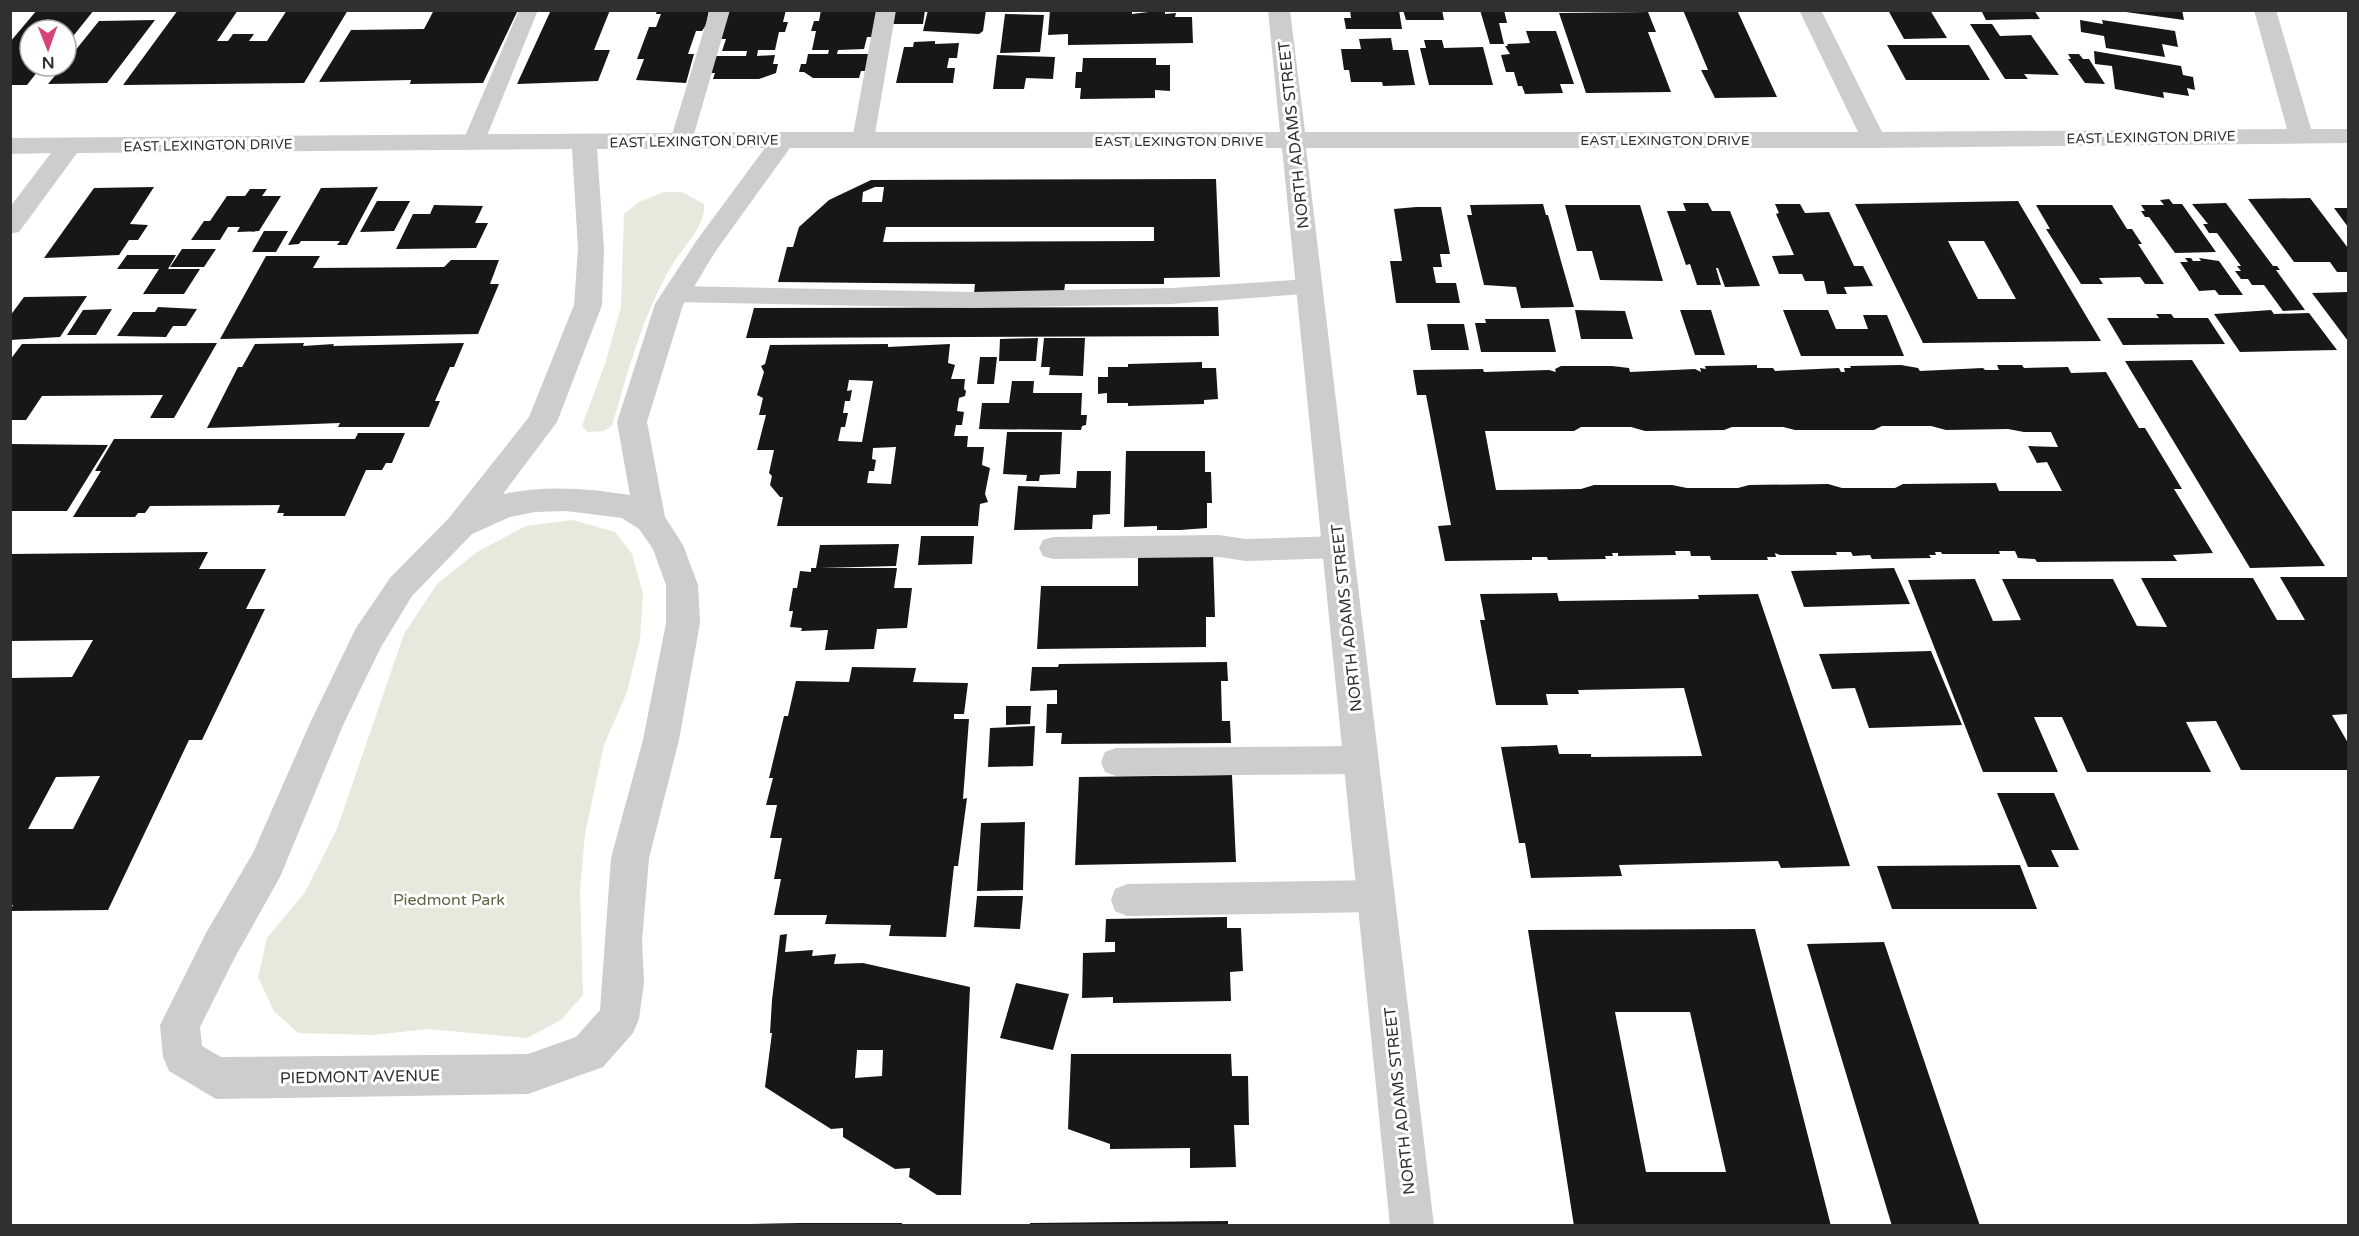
<svg xmlns="http://www.w3.org/2000/svg" width="2359" height="1236" font-family="'Varela Round',sans-serif">
	<style>
		.green { fill: #e6e9dc }
		.building { fill: #171717; fill-rule: evenodd }
		.lines { fill: none; stroke-linecap: round; stroke-linejoin: round }
		.lane { fill: #cdcdcd; fill-rule: evenodd }
		.street { fill: #cdcdcd; fill-rule: evenodd }
		.labels { text-anchor: middle; stroke-width: 6; stroke-linejoin: round; paint-order: stroke }
		.far-street-label { font-size: 14px; fill: #303030; stroke: #fff }
		.street-label { font-size: 16px; fill: #303030; stroke: #fff }
		.park-label { font-size: 16px; fill: #5f6841; stroke: #fff }
	</style>
	<rect width="100%" height="100%" fill="#fff"/>
	<path class="green" d="M664,192h18l22,12c2,23 -22,43 -33,63 -29,49 -43,105 -59,159l-8,5 -16,1 -6,-6 23,-62 16,-57 3,-93 15,-12z
		M573,520l42,12 17,22 11,40 -3,45 -13,53 -23,53 -19,89 -5,56 3,105 -22,25 -34,18 -99,-9 -55,6 -75,-2 -24,-22 -16,-34 9,-39 38,-46 32,-63 67,-195 33,-50 40,-32 49,-26z"/>
	<path class="building" d="M37,10h57l-28,35v-15h-36v36h19l-4,5h-7l-11,14h-17v-43z
		M178,10h60l-21,31h11l5,-7h21l-5,7h18l20,-31h61l-44,73 -181,2z
		M434,10h84l-35,73 -73,1 1,-4 -92,2 32,-52 73,-1z
		M551,10h59l-16,40h16l-12,31 -81,3z
		M657,10h52l-3,15 -4,6h-6l-8,23h6l-8,29 -50,-3 8,-21h-7l12,-32h7l5,-13h-5z
		M729,10h57l-3,12h5l-3,10h-6l-4,18h-17l-1,6 18,-1 -2,9h5l-2,9 -17,6h-46l2,-6h-6l6,-17h31l1,-5h-25l4,-12h-6z
		M821,10h57l-6,27h-5l-3,12 -26,1 -1,4h32l-3,17h-5l-2,7h-46l-9,-6h-5l2,-8h5l2,-10h20l1,-4h-17l4,-19h-5l3,-10h5z
		M893,10h32l-2,14h-32z
		M928,10h58l-3,21 -4,3 -56,-3z
		M1050,10h82v4l33,-4v4l11,-1 -1,4h17l1,26 -125,2v-11l-20,1z
		M1350,10h49l3,19h-56l-2,-11h7z
		M1403,10h39l2,10h-38z
		M1480,10h24l3,13h-8l5,21h-14z
		M1683,10h54l40,87 -62,1 -14,-28h7z
		M1888,10h42l17,28 -43,1z
		M1981,10h53l6,9 -54,1z
		M2126,10h56l2,10 -58,-8z
		M1648,12l8,20h-8l23,60 -85,1 -27,-80z
		M1005,14l39,1 -4,37 -40,1z
		M155,20l-48,63 -59,1 15,-18h3v-4l33,-41z
		M2080,20l23,4 -1,-4 73,11 3,16 -16,-3 3,13 -59,-9 -2,-12 -23,-4z
		M1970,24h22l8,12 31,-1 28,40 -35,-1 4,5h-23z
		M1526,31h30l18,53h-14l3,9 -38,1 -3,-8h-4l-4,-14h-8l-5,-17 9,-1 -5,-8h3l-1,-2 23,-1z
		M1391,38l2,12h15l7,35 -32,1 -1,-4h-31l-2,-12h-5l-3,-21h20l-2,-10z
		M1424,40h18l2,8 39,-1 10,38h-64l-9,-37h6z
		M935,41v3l24,-1 -2,15h-8l-2,10h8l-2,15h-57l8,-36h9l1,-5z
		M1887,45h82l21,35h-84z
		M2094,51l87,15 2,9 10,2 2,13 -8,-2 2,8 -26,-4 1,6 -49,-9 -3,-23 -17,-2z
		M2068,54h11l4,5h6l16,25 -20,-1 -17,-24h3z
		M997,55l58,2 -2,22 -27,-1 -2,11h-31z
		M1083,58h73v7h14v26l-15,-1v8l-75,1 1,-11h-6l1,-16h6z
		M1216,179l4,98 -56,1v6h-99l-1,8 -90,1 1,-9 -197,-2 9,-35h6l6,-20 30,-27 42,-20zM875,187h9l-2,15h-20l1,-10zM886,227h268v14l-271,1z
		M154,187l-24,37 18,1 -10,15h-9l-10,15 -75,3 50,-70z
		M378,187l-31,58h-10l3,-4h-39l-2,3 -11,1 33,-57z
		M250,189h17l-5,7h19l-22,35 -22,1 3,-5h-12l-8,13h-29l13,-19h6l17,-25h18z
		M2310,198l38,50v24h-11l-7,-10h-36l-46,-63z
		M2169,199l4,5h9l34,48 -41,1 -26,-36h-4l-4,-6h4l-4,-6h23l-4,-5z
		M377,201h33l-16,30 -34,1z
		M2018,201l83,140 -178,2 -68,-139zM1948,241h36l32,58h-38z
		M1683,203h25l4,8h18l30,75 -35,1 -7,-19h-2l5,17h-24l-7,-21 -4,1 -19,-54h19z
		M2226,203l47,63h4l3,4h-4l29,40 -22,1 -19,-26h-12l-4,-6h-7l-6,-8h6l-4,-5h4l-24,-33h-8l-6,-9h5l-16,-20z
		M1543,204l3,11h2l26,92 -53,1 -5,-21 -32,-2 -17,-70h5l-2,-10z
		M1775,204h25l5,9 24,-1 25,54h9l10,20 -29,1 3,7h-20l-3,-13h-19l-3,-7h-23l-7,-18 22,-1 -18,-41 3,-1z
		M434,205l49,1 -8,17h13l-12,25 -80,1 17,-35h17z
		M1565,205h75l23,76 -63,-1 -8,-29h-15z
		M2036,205h76l15,24h5l10,15h-4l26,40h-19l-5,-7 -41,1 4,6h-22l-35,-55h4z
		M1416,207h25l9,47h-10l2,13h-9l3,16h20l4,20h-64l-6,-42h12l-8,-52z
		M2334,208h14v19z
		M264,231h24l-12,21h-24z
		M182,249h34l-12,18h-34z
		M127,255h49l-8,14h32l-16,25h-41l16,-25h-42z
		M266,256h54l-7,12 131,-1 7,-7h48l-9,24h9l-21,50 -258,5z
		M2185,258h6l2,3h8l-2,-3 20,3 24,34h-24l-4,-5 -16,1 -19,-29h8z
		M2348,292v49l-36,-48z
		M87,296l-27,41 -50,3v-24l14,-19z
		M158,307l39,2 -11,17h-13l-7,11 -49,-1 16,-24h22z
		M1218,307l1,29 -473,2 8,-30z
		M112,309l-16,26h-29l16,-25z
		M1575,310l50,1 8,28h-52z
		M1680,310h31l14,45h-30z
		M1783,310h45l8,19h32l-5,-14h24l17,41h-103z
		M2271,310l3,4 35,-1 28,37 -97,2 -26,-38z
		M2156,314h15l3,4h34l17,26 -102,1 -16,-27h52z
		M1485,319h64l7,33h-75l-6,-29h11z
		M1427,324h37l5,26h-38z
		M1038,338l-2,23h-37l1,-22z
		M1044,338h41l-2,38 -34,-1 1,-8h-9z
		M217,343l-43,75h-24l13,-23 -121,1 -16,24h-16v-60l12,-16z
		M304,343l-1,3 31,-2 -1,2 131,-3 -10,24h-4l-15,34h5l-11,26h-91l2,-4 -133,5 31,-61h4l13,-23z
		M888,344v3l62,-3 -2,19 7,2 -4,14h14l-1,10 2,2 -1,5 -6,2 -2,13 7,1 -2,13h-6l-2,11h14l-1,11h17l-2,18 8,3 -5,26 3,8 -8,2 -2,22h-201l6,-29h-3l-10,-12 2,-9 -3,-3 5,-23h-17l9,-35h-7l4,-17 -6,-3 7,-23 -3,-6 4,-2 5,-19zM849,380l24,1 -11,61 -24,-1 3,-14h4l3,-14h-5l2,-12h5l2,-11 -5,1zM896,447l-5,37 -24,-1 2,-12h5l2,-11 -4,-1 1,-11z
		M980,357h17l-3,27h-17z
		M2192,360l133,206 -75,2 -125,-207z
		M1202,362v6h14l2,31 -14,1v4l-76,2v-3h-21v-10l-9,1v-17h10v-10h20v-3z
		M1757,365v3h16l2,3 64,-3 2,4h4l-1,-4h7l-1,-2 51,-1 17,3 2,3 63,-3 2,2h14l-2,-5h25l2,3 44,-1 3,6 35,-1 33,56h6l37,61h-8l39,64 -40,2 4,6 -140,1 -2,-3 -17,-1 -3,-7h-16l1,3h-58l-1,-2h-6l1,3h-7l2,3 -59,1 -2,-4 -17,1 -2,-4h-15l1,3h-57l-5,-2 1,4h-9l1,3h-57l-1,-4h-19l-1,-5h-15l1,4 -58,1v-3h-6l1,3h-8l1,3 -58,1 -1,-3h-15v3l-87,1 -7,-35 13,-1 -25,-130h-9l-4,-25 70,-1 1,3 65,-2 7,2 -1,-3 6,-3h51l17,2 1,4 65,-3 6,3 -1,-4 6,1 -1,-3zM1882,426h49l15,4 62,-1 16,3h27l7,15 -30,-1 9,17 10,-1 15,29h-63l-3,-8 -93,1 -8,4h-53l-14,-4 -79,1 -11,3h-51l-15,-3h-78l-13,4 -85,1 -11,-59h89l7,-4h50l14,4 79,-1 8,-3h51l12,3h79z
		M1012,381h22l-1,12h49l-1,22h6l-1,10 -4,1 -1,4 -102,-1 3,-26h27z
		M1007,432h55l-2,42 -20,1 -1,6h-13l1,-6 -24,-1z
		M358,433h47l-13,30h-6l-4,7h-16l-21,46h-62l1,-3h-7l3,-8 -130,1 -5,7h-7l-3,4h-62l28,-46h-6l19,-32h241z
		M10,444l98,1 -41,66h-57z
		M1126,451h79v21h6l1,31h-5v25l-27,2h-23v-4l-33,1z
		M1077,471h34l-1,43 -17,1 -1,14 -78,1 4,-44 58,2z
		M921,536h53l-2,28 -54,1z
		M899,544l-3,22 -77,2h78l-3,20h18l-5,40 -30,1 -3,20 -49,1 3,-20 -27,1 1,-3 -12,-1 3,-16h-4l4,-23h4l3,-17 11,1v-4h5l4,-23z
		M208,552l-9,17h67l-20,40h19l-63,131h-13l-81,170 -98,1 3,-6h-3v-227l62,-1 21,-37 -83,1v-87zM100,776l-27,53h-45l28,-52z
		M1213,552l2,65h-9v30l-169,2 4,-63h97v-33z
		M1894,568l16,36 -106,3 -13,-36z
		M2280,577h68v137l-16,1 16,28v27h-107l-25,-49 -30,1 25,50h-124l-25,-55h-28l24,55h-75l-75,-192 67,-1 18,42 28,-1 -19,-41h111l24,47 30,1 -26,-49h112l24,42h28z
		M1557,593l2,8 140,-2 -1,-4 60,-1 92,272 -69,2 -3,-7 -159,4 3,11 -91,2 -6,-35h-6l-18,-96 56,-2 2,9h32v3l111,-1 -18,-68 -106,2 1,4h-33l2,11h-52l-16,-85h5l-5,-26z
		M1931,651l31,74 -93,3 -14,-40 -23,1 -13,-35z
		M1227,662l1,19h-7l1,40h8l1,22 -170,1 1,-11h-16l1,-29h10v-14l-27,1 2,-24h26l1,-3z
		M852,667l64,1 -3,14 55,1 -4,31h-10v5h15l-6,80 4,-1 -9,68h-4l-8,71 -57,-1 2,-11 -66,-1 2,-9h-53l7,-36h-7l8,-41h-12l7,-33h-11l7,-27h-4l15,-62h4l8,-35 53,1z
		M1006,706h25l-1,18 -24,1z
		M1035,726l-2,40 -45,1 2,-39z
		M1232,775l4,87 -161,3 4,-88z
		M1997,793h57l25,57h-28l8,17h-31z
		M1025,822l-2,68 -46,1 4,-68z
		M2020,865l17,44h-145l-15,-43z
		M977,896h46l-3,33 -46,-2z
		M1227,917v11h14l2,43 -13,1 1,29 -118,2v-6l-31,1 1,-45 32,-1v-10h-10l1,-23z
		M1755,929l76,297h-257l-46,-296zM1615,1012h75l36,160h-80z
		M787,934l-2,18 28,-2 -1,6 24,-2 -2,10 29,-1 107,24 -9,208h-24l-28,-18 1,-9 -15,1 -52,-32v-9l-12,1 -66,-42 7,-54h-2l2,-33 8,-65zM857,1050h26l-1,26 -27,2z
		M1884,942l96,284h-88l-85,-282z
		M1016,983l53,11 -16,56 -53,-12z
		M1071,1054h160l1,22h16l1,49h-15l2,42 -46,1v-20l-80,1v-5l-42,-15z
		M1228,1221v5h-198v-3z
		M749,1223h153v3z"/>
	<g class="lines">
		<path class="lane" d="M519,10h19l-54,133 -3,5h-16l-3,-5z
			M710,10h20l-38,131 -3,5h-16l-3,-5z
			M876,10h20l-22,130 -3,5h-16l-3,-5z
			M1310,279l8,2 4,6 -4,6 -147,11 -199,4 -297,-6 -8,-2 -4,-6 4,-6 8,-2 297,6 199,-4z
			M1219,535l27,4 93,-3 10,3 4,8 -4,8 -10,3 -93,3 -27,-4 -166,2 -10,-3 -4,-8 4,-8 10,-3z
			M1362,746l11,4 4,10 -4,10 -11,4 -246,2 -11,-4 -4,-10 4,-10 11,-4z
			M1377,880l12,5 4,11 -4,11 -12,5 -250,4 -12,-5 -4,-11 4,-11 12,-5z"/>
		<path class="street" d="M1268,10h22l15,122h553l-59,-122h22l61,122 405,-3 -33,-119h22l35,119h37v14l-474,5h-568l128,1078h-44l-108,-1078h-492l-75,104 -32,53 -36,117 18,95 18,28 15,40 2,38 -21,117 -30,118 -7,83 2,42 -5,36 -6,14 -30,34 -75,27 -312,5 -47,-28 -6,-14 -3,-32 46,-92 47,-80 57,-130 46,-95 34,-50 59,-60 80,-101 45,-112 4,-56 -6,-100 -495,4 -58,79 -9,2v-27l41,-54 -41,1v-16l773,-6h497zM765,148l-68,92 -42,64 -38,118 13,73c-43,-7 -84,-10 -127,-1l54,-72 45,-117 2,-56 -7,-100zM566,511l56,7 17,11 14,20 13,36v38l-23,117 -32,118 -11,152 -24,27 -48,17 -307,3 -19,-11 -2,-19 34,-68 46,-82 64,-154 37,-76 31,-51 60,-62 38,-17 25,-5z"/>
	</g>
	<g class="labels">
		<g class="far-street-label">
			<text transform="translate(2151 137) rotate(-1)" y="5">EAST LEXINGTON DRIVE</text>
			<text x="1665" y="145">EAST LEXINGTON DRIVE</text>
			<text transform="translate(694 141) rotate(-1)" y="5">EAST LEXINGTON DRIVE</text>
			<text x="1179" y="146">EAST LEXINGTON DRIVE</text>
			<text transform="translate(208 145) rotate(-1)" y="5">EAST LEXINGTON DRIVE</text>
		</g>
		<g class="street-label">
			<text transform="translate(1293 135) rotate(-96)" y="6">NORTH ADAMS STREET</text>
			<text transform="translate(1346 618) rotate(-96)" y="6">NORTH ADAMS STREET</text>
			<text transform="translate(360 1076) rotate(-1)" y="6">PIEDMONT AVENUE</text>
			<text transform="translate(1399 1101) rotate(-96)" y="6">NORTH ADAMS STREET</text>
		</g>
		<g class="park-label">
			<text x="449" y="905">Piedmont Park</text>
		</g>
	</g>
	<rect width="2359" height="1236" fill="none" stroke="#303030" stroke-width="24"/>
	<g transform="translate(48 48) rotate(179)"><circle r="28" fill="#ffffff" stroke="#acacac" stroke-width="1.5"/>
	<path d="M0-4.5L10 22L0 15L-10 22Z" fill="#d74278"/>
	<text y="-9" font-size="16" font-weight="bold" text-anchor="middle" fill="#303030">N</text>
	</g>
</svg>
